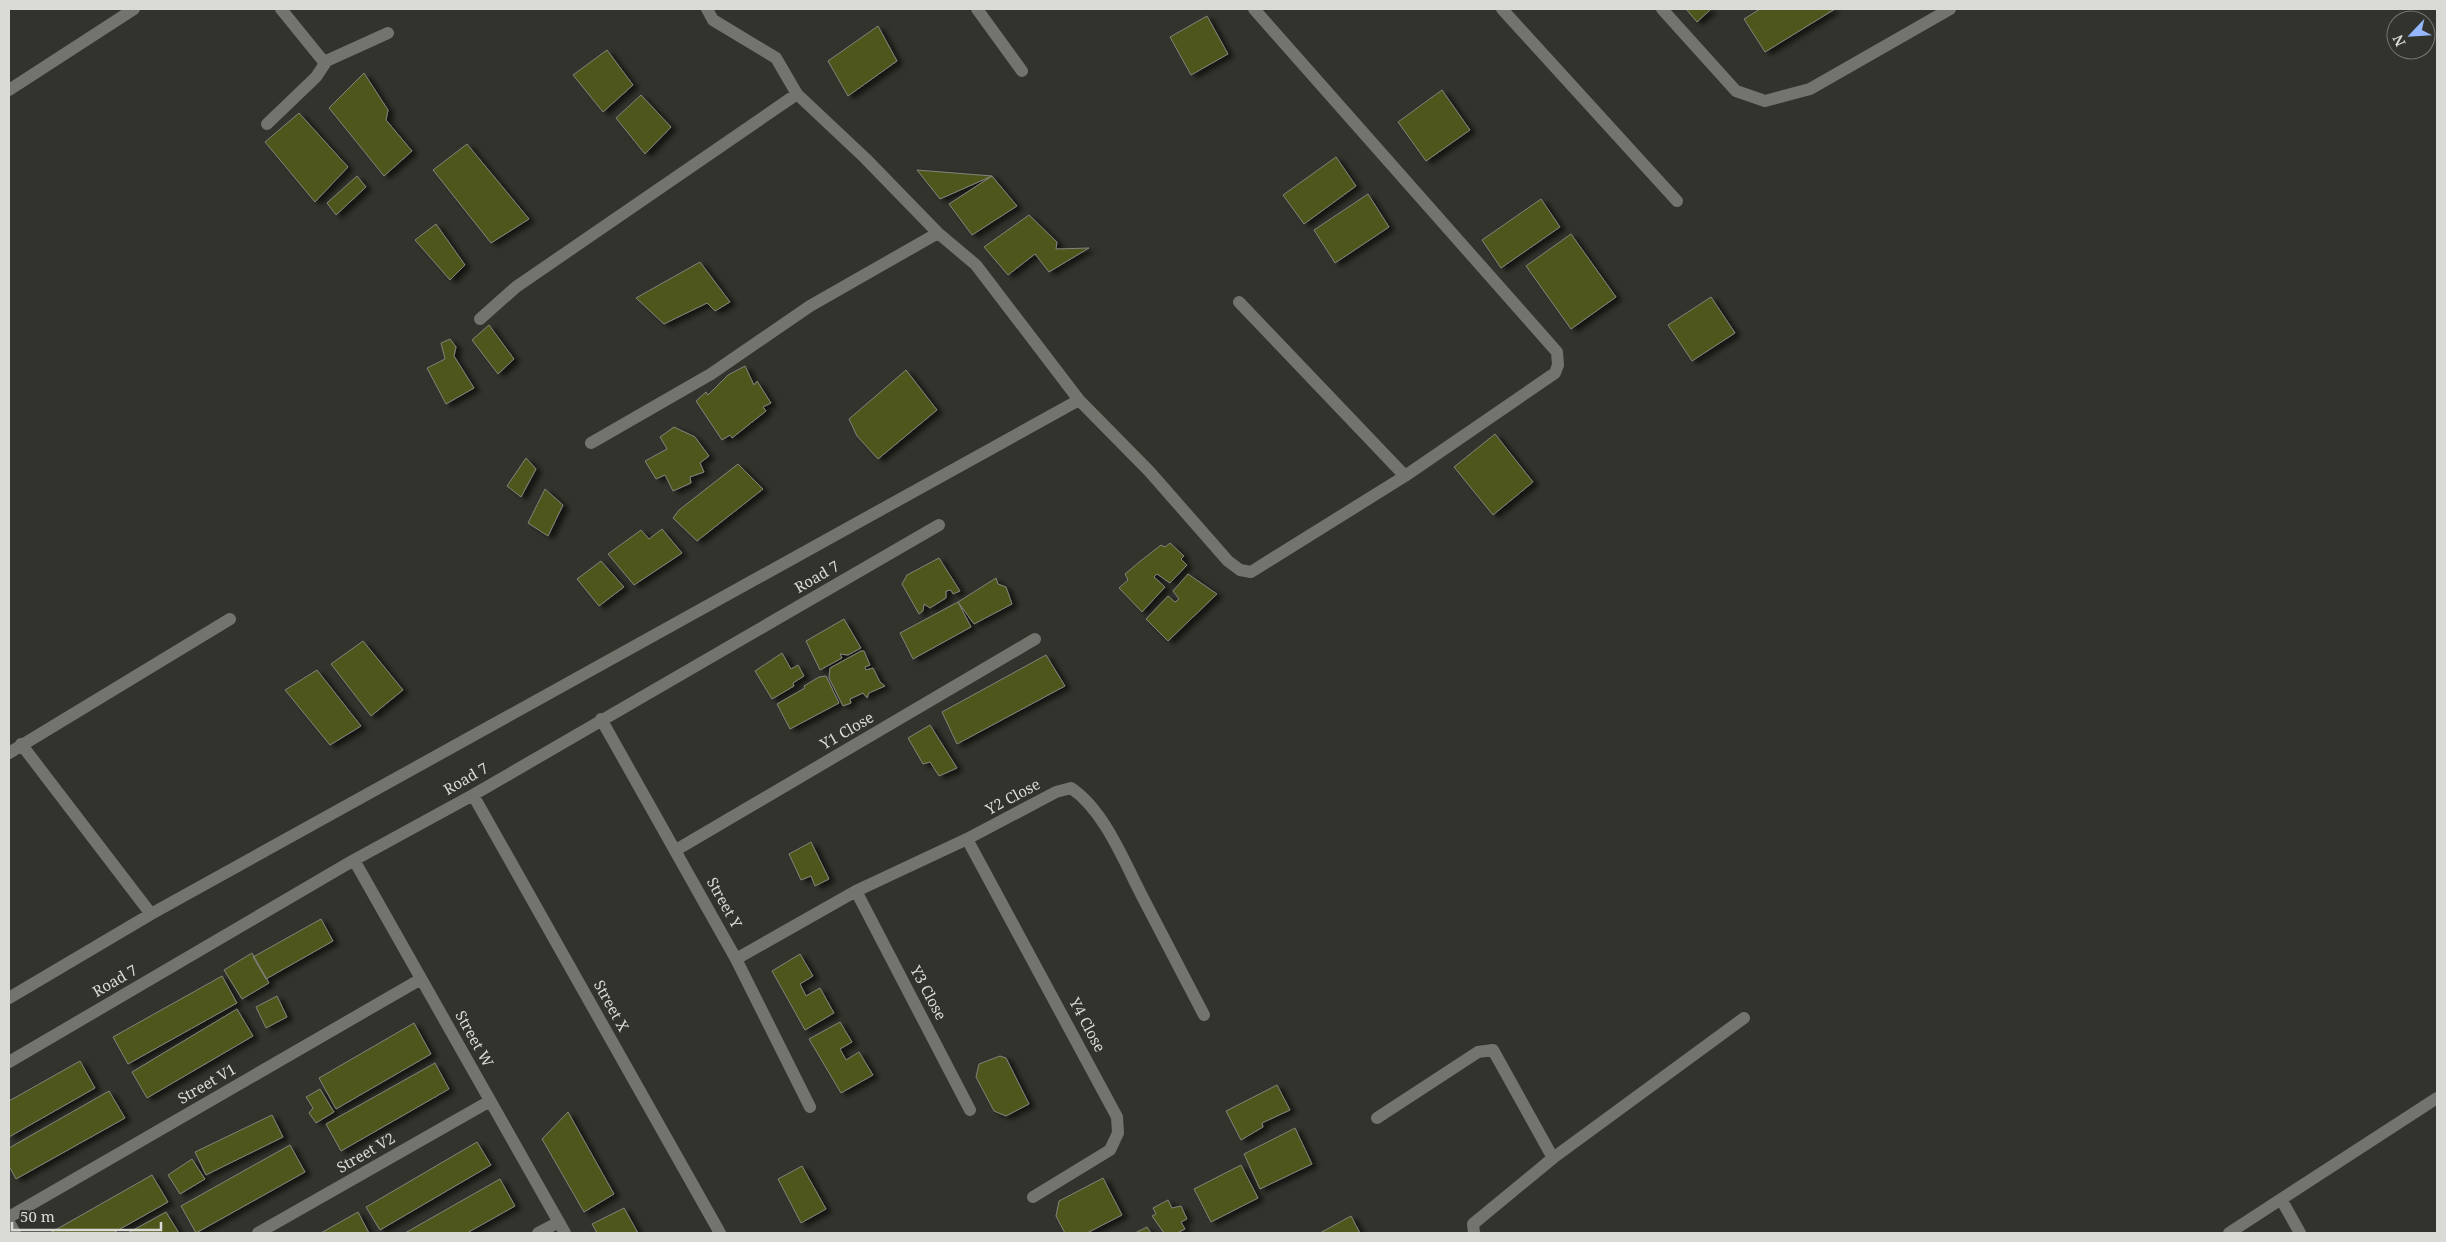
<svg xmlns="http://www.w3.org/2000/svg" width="2446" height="1242" font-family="'Noto Serif',serif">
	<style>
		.building { fill: #50561f; stroke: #81837b; filter: url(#shadow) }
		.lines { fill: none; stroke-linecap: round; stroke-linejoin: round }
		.minor { stroke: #73746d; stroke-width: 12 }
		.labels { text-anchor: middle; stroke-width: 4; stroke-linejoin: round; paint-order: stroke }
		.street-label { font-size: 15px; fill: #dadad6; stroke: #32332c }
	</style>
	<defs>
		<filter id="shadow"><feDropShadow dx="5.5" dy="3" stdDeviation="2.5" flood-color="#0009"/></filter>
	</defs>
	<rect width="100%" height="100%" fill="#32332c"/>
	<path class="building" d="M1686,9h25l-14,13z
		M1760,9h75l-70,43 -21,-33z
		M1207,16l21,38 -37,21 -21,-38z
		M878,26l19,35 -49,35 -20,-35z
		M607,50l26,35 -30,27 -30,-37z
		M364,73l24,37 -2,10 26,31 -28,25 -55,-68z
		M1442,90l28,40 -44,31 -28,-39z
		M641,95l30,32 -26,27 -29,-36z
		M299,113l49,54 -33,35 -50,-60z
		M467,144l62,75 -38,24 -58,-73z
		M1336,157l20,29 -52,38 -21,-29z
		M917,170l75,6 -52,23z
		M357,176l9,11 -30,28 -9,-12z
		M992,176l25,30 -45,29 -23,-31z
		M1368,194l21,33 -54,36 -21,-33z
		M1541,199l19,28 -59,41 -19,-28z
		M1029,215l28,27 -1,7 33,-1 -40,24 -14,-18 -27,21 -24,-28z
		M436,224l29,41 -15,15 -35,-40z
		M1571,234l45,63 -45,32 -45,-63z
		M700,262l30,40 -15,9 -8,-8 -43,21 -28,-26z
		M1711,297l24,36 -43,28 -24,-36z
		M489,325l25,34 -16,15 -26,-34z
		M450,339l6,8 -2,9 20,32 -28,16 -19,-36 18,-9 -4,-16z
		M745,366l9,19 3,-4 14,22 -8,4 3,4 -34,27 -2,-3 -8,5 -26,-39 10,-9 2,3 20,-20z
		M906,370l31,40 -59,49 -21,-23 -8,-17z
		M674,427l21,10 14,19 -9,7 4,9 -14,5 1,6 -18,8 -8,-16 -9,4 -11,-18 22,-12 -7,-12z
		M1495,434l38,48 -40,33 -39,-48z
		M526,458l10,11 -15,28 -14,-11z
		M738,464l25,25 -66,52 -24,-23 6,-8z
		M545,489l18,16 -15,31 -20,-13z
		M662,529l20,24 -48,32 -26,-31 33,-24 8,9z
		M1170,543l14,13 -3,3 6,6 -17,18 -13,-9 -3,3 11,10 -23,25 -23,-24 9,-8 -3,-6 13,-11 23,-18 4,2z
		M939,558l21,33 -7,3 -2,-4 -5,1v7l-16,10 -6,-4 -1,7 -4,3 -17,-30 5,-9z
		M601,561l23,26 -25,19 -22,-27z
		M1188,574l29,20 -49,47 -22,-22 22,-23 7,6 4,-3 -6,-8z
		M996,578l2,6 8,3 6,17 -38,20 -16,-22z
		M958,602l13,25 -58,32 -13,-26z
		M844,619l17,29 -13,7 -8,-1 2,4 -22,12 -14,-29z
		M363,641l40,49 -32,26 -40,-52z
		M861,651h3l6,14 -5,2 1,3 7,-2 7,14 5,4 -16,7 -2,5 -4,-5 -13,6 1,4 -8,3 -14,-28 1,-10z
		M782,653l9,16 7,-4 6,11 -11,7 1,3 -22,13 -17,-28z
		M1046,655l19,31 -108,58 -15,-32z
		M317,670l44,56 -31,19 -45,-55z
		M826,676l13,27 -49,26 -13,-25 28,-16 -1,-2 15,-9z
		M930,725l27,43 -18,8 -9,-14 -7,2 -15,-26z
		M811,842l18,37 -14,7 -4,-10 -10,4 -12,-26z
		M321,919l12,22 -67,38 -13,-22z
		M252,953l17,30 -27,16 -18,-29z
		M800,954l13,22 -13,8 6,12 14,-8 14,25 -29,17 -33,-59z
		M222,976l15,27 -109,61 -15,-27z
		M277,996l10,21 -21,11 -10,-21z
		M237,1009l16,27 -106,62 -15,-26z
		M840,1022l12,20 -12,7 6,11 13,-8 14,23 -32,18 -32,-54z
		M414,1023l17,31 -95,55 -17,-31z
		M1000,1056l6,2 23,46 -23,12 -12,-5 -18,-34 3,-13z
		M80,1061l15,27 -86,49v-36z
		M435,1063l14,26 -108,62 -15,-27z
		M1277,1085l13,25 -28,13 1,4 -22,13 -15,-29z
		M320,1089l14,23 -18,11 -7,-10 4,-5 -7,-11z
		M109,1091l16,27 -109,61 -7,-13v-18z
		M568,1112l46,82 -30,18 -42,-73z
		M272,1115l11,22 -77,38 -11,-23z
		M1295,1128l17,36 -52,25 -16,-35z
		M477,1142l14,23 -111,65 -14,-23z
		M290,1145l15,27 -109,61 -15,-27z
		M192,1159l13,20 -25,15 -12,-19z
		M1241,1165l17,33 -47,24 -17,-33z
		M802,1166l24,43 -25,14 -23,-44z
		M152,1175l16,27 -55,31h-63z
		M1103,1178l19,37 -35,18h-22l-9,-17 3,-15z
		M500,1179l15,27 -48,27h-62z
		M1168,1200l4,8 9,-2 6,13 -6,3 4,7 -8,4h-13l-12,-17 4,-2 -3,-6z
		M624,1208l14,25h-41l-5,-9z
		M166,1212l13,21h-51z
		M358,1212l11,21h-48z
		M1351,1216l9,17h-40z
		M1147,1227l4,6h-16z"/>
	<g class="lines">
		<path class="minor" d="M281,9l43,53 64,-29
			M977,9l45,62
			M1502,9l175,192
			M1662,9l74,82 29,10 45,-12 140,-80
			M9,90l125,-81
			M267,124l49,-47 10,-15
			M1239,302l166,174
			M480,319l36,-32 281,-193
			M1079,400l70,71 79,90 12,9 11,2 154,-96 150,-103 3,-8 -1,-13 -303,-343
			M591,443l120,-69 99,-68 128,-73
			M601,719l135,240 74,148
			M21,744l130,170
			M9,753l221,-134
			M473,795l247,438
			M967,839l150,278 1,16 -8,17 -77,47
			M676,850l359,-211
			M354,860l211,373
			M856,891l114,219
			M736,959l120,-68 111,-52 89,-47 15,-4c33,22 53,73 71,108 21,40 41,79 62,119
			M9,998l142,-84 928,-514 -103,-135 -38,-32 -73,-75 -68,-64 -21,-36 -63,-38 -6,-11
			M9,1062l345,-202 119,-65 466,-270
			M1377,1118l101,-66 15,-2 60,108
			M2281,1199l19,34
			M9,1217l412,-238
			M9,1222l6,11
			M258,1233l232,-132
			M538,1233l21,-11
			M1474,1233l-1,-9 80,-66 191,-140
			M2229,1233l208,-135"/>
	</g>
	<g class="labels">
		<g class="street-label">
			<text transform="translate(817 577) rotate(-30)" y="5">Road 7</text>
			<text transform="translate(847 731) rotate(-30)" y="5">Y1 Close</text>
			<text transform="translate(466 779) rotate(-30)" y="5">Road 7</text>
			<text transform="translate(1013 797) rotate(-28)" y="5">Y2 Close</text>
			<text transform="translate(724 903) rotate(61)" y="5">Street Y</text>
			<text transform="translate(115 981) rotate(-30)" y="5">Road 7</text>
			<text transform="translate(928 993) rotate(62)" y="5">Y3 Close</text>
			<text transform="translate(611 1006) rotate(61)" y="5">Street X</text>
			<text transform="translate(1087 1025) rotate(62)" y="5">Y4 Close</text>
			<text transform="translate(474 1039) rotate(61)" y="5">Street W</text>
			<text transform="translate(207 1084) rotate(-30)" y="5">Street V1</text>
			<text transform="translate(366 1153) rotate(-30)" y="5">Street V2</text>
		</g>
	</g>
	<rect width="2446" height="1242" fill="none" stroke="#dadad6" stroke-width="20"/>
	<g transform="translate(2411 35) rotate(245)"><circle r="24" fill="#32332c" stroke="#757670"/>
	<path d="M0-4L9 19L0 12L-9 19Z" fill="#95b7fd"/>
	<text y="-8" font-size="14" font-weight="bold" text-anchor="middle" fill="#dadad6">N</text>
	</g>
	<path d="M12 1222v8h149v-8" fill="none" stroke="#dadad6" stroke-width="2.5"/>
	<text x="20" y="1222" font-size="15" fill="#dadad6" stroke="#32332c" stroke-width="4" paint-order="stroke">50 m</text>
</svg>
